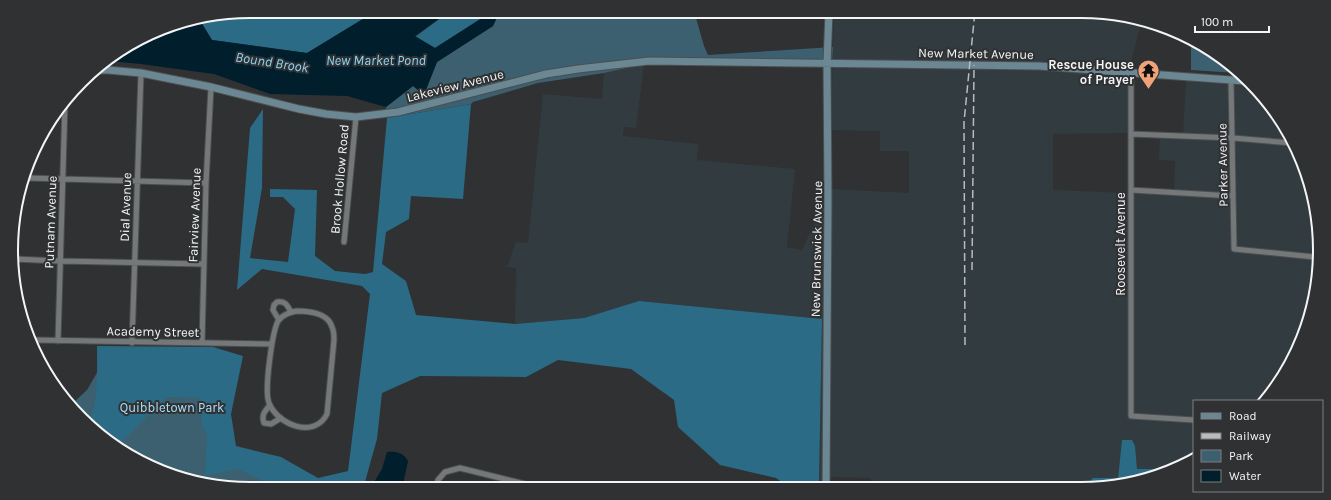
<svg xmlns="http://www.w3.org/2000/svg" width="1331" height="500" font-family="Karla,sans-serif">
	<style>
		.built { fill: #323c40 }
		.green { fill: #3c6070 }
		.forest { fill: #2b6b85 }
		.water { fill: #001e2b }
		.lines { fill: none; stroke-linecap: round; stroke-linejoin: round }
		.street-casing { stroke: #4c4e4f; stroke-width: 7 }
		.secondary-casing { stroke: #4c4e4f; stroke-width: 9 }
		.street { stroke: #757879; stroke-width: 5 }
		.secondary { stroke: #6b8793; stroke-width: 7 }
		.rail { stroke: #b9bbbc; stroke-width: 1.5; stroke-dasharray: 8 4; stroke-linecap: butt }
		.labels { text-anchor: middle; stroke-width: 4; stroke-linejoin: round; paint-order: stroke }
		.street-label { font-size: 13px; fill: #f3f5f6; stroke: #2f3133 }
		.poi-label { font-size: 13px; font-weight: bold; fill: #f3f5f6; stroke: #2f3133; text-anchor: end }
		.park-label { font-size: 13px; fill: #abe0f9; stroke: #2f3133 }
		.water-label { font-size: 14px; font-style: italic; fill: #8cd5f5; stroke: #2f3133 }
		.rim { fill: none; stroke: #f3f5f6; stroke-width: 2 }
	</style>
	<rect width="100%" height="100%" fill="#2f3133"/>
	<path class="built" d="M834,11h247l61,8 -14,55v59l-75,1v56l121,5 1,-34 -16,-1 1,-25 23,1 3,-55 63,5 39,45 30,88 -6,93 -32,71 -16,18h-70v58l-8,5 -20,7 -1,-2h-28l-2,-23 -13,-6 -4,38h-25l-9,9 -214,1 1,-10 -38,-1 -14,5 3,-163 -183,-18 -55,17 -69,6 1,-56 -9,-1 9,-25 12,1 15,-149 59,5 2,-26 40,-9 -8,64 -12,-1 -1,9 75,8 -1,16 98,9 -8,79h5l10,2 28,-61 79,4v-42h-29v-20l-49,-1z"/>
	<path class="green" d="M500,11h194l10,35 4,9 125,-8 -1,19 -188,-2 -40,9 -66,10 -65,19 -2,2 -84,14 -1,-11 27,-21 11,8 13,-32 56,-36z
		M1191,43l36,18 10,12 -46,-3z
		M109,352l125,7 -5,93 120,37h-99l-62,-8 -83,-41 -33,-36 15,-14z"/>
	<path class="forest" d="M250,11h126l-69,42 -95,-13 -13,-21z
		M450,11h32v7l-47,30 -20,-11z
		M471,104l-8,95 -52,-3 -2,23 -23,13 -4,32 24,17 10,34 99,9 69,-6 55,-17 183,18 -3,163 -13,6h-16l-14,-10 -56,-13 -42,-38 -4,-27 -43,-31 -73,-9 -32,17 -106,-1 -38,17 -5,46 -14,50h-104l3,-9 -24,-11 -33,7 2,-42 -5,-8 -1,-28 -34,-1 -50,49 -12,-6 -17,-18c11,-15 9,-57 9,-76l116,1 30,9 -12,58 5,32 45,11 37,21 30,-7 22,-177 -8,-8 -100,-17 -25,21 13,-162 13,-19 -1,79 -12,70 38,4 7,-53 -12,-12h-13v-8l47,1 -2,66 20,15 30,3 8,-2 14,-154z
		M1122,440h10l3,6 2,23h28l1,2 -54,16h-28l9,-9h25z"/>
	<path class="water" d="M376,11h74l-35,25 20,12 47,-30v-7h18l-7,15 -56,36 -13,33 -11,-9 -27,21 -39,-11 -77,-2 -56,-20 -73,-10 -32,-3 64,-37 26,-5 13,21 95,13z
		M387,452c9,-1 17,1 21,9l-6,28h-32l12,-20z"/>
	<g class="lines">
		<defs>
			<path id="street" d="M1131,72v344l63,4
				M1231,80l3,169 81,8
				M1131,134l102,4 59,5
				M27,178l179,5
				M1131,190l102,6
				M344,242l12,-125
				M14,259l46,2 143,3
				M296,311c12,0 32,2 36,16 2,4 2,9 2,13l-7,74c-13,26 -50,10 -58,-11 -5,-12 3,-70 9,-82 4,-6 11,-8 18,-10z
				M279,320l-6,-10 1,-5 3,-3c9,-1 10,3 14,10
				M34,340l238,4
				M58,341l7,-238
				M132,343l9,-270
				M202,343l4,-160 5,-96
				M270,405c-5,6 -9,10 -6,18l7,1 10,-6
				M436,489l2,-9 7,-8 15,-4 81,20"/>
			<path id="secondary" d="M92,70h16l33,3 70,14 88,22 27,5 30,3 42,-5 148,-38 32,-5 71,-8 390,5 206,15
				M826,488l2,-288 -1,-137 2,-52"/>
		</defs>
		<use href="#street" class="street-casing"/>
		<use href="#secondary" class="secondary-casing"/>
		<use href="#street" class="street"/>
		<use href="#secondary" class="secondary"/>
		<path class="rail" d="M972,270l2,-205
			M965,345l-1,-223 11,-111"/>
	</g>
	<defs>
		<symbol id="temple-pin" viewBox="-11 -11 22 30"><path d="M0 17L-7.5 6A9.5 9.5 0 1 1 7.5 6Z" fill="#f0a279" stroke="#2f3133"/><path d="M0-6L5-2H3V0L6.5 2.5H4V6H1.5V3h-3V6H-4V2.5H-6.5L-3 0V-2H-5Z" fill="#111"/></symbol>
	</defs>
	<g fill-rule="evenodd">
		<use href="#temple-pin" x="1136" y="58" width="25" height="34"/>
	</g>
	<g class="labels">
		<g class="street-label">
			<text transform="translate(976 53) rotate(1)" y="5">New Market Avenue</text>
			<text transform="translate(455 85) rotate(-14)" y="5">Lakeview Avenue</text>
			<text transform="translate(1222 165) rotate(-91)" y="5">Parker Avenue</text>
			<text transform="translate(339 179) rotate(-85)" y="5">Brook Hollow Road</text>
			<text transform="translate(125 207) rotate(-88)" y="5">Dial Avenue</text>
			<text transform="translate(194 215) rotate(-88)" y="5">Fairview Avenue</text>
			<text transform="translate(50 222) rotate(-88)" y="5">Putnam Avenue</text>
			<text transform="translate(1120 244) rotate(-90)" y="5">Roosevelt Avenue</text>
			<text transform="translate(816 249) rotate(-89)" y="5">New Brunswick Avenue</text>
			<text transform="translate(153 331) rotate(1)" y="5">Academy Street</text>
		</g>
		<g class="poi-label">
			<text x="1134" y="69">Rescue House<tspan x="1134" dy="15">of Prayer</tspan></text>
		</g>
		<g class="park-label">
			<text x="172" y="412">Quibbletown Park</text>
		</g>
		<g class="water-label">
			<text x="376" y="65">New Market Pond</text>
			<text transform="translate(272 62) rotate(9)" y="5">Bound Brook</text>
		</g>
	</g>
	<path d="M0 0H1331V500H0ZM250 18H1081A232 232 0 0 1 1313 250V250A232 232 0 0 1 1081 482H250A232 232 0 0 1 18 250V250A232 232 0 0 1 250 18Z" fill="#2f3133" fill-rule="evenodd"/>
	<path class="rim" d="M250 18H1081A232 232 0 0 1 1313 250V250A232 232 0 0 1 1081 482H250A232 232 0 0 1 18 250V250A232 232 0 0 1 250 18Z"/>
	<rect x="1193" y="400" width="130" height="92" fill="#2f3133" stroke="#7d7f81"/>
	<rect x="1201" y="413" width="20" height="6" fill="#6b8793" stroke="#7d7f81"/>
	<text x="1229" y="420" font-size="12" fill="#f3f5f6">Road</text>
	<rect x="1201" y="433" width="20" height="6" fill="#b9bbbc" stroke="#7d7f81"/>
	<text x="1229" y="440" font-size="12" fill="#f3f5f6">Railway</text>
	<rect x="1201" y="450" width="20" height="12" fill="#3c6070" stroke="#7d7f81"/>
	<text x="1229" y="460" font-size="12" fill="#f3f5f6">Park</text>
	<rect x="1201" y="470" width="20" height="12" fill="#001e2b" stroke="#7d7f81"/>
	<text x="1229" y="480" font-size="12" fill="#f3f5f6">Water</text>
	<path d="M1195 26v6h74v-6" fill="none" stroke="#f3f5f6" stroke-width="2"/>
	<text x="1201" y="26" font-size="12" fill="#f3f5f6" stroke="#2f3133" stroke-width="3" paint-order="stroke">100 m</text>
</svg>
